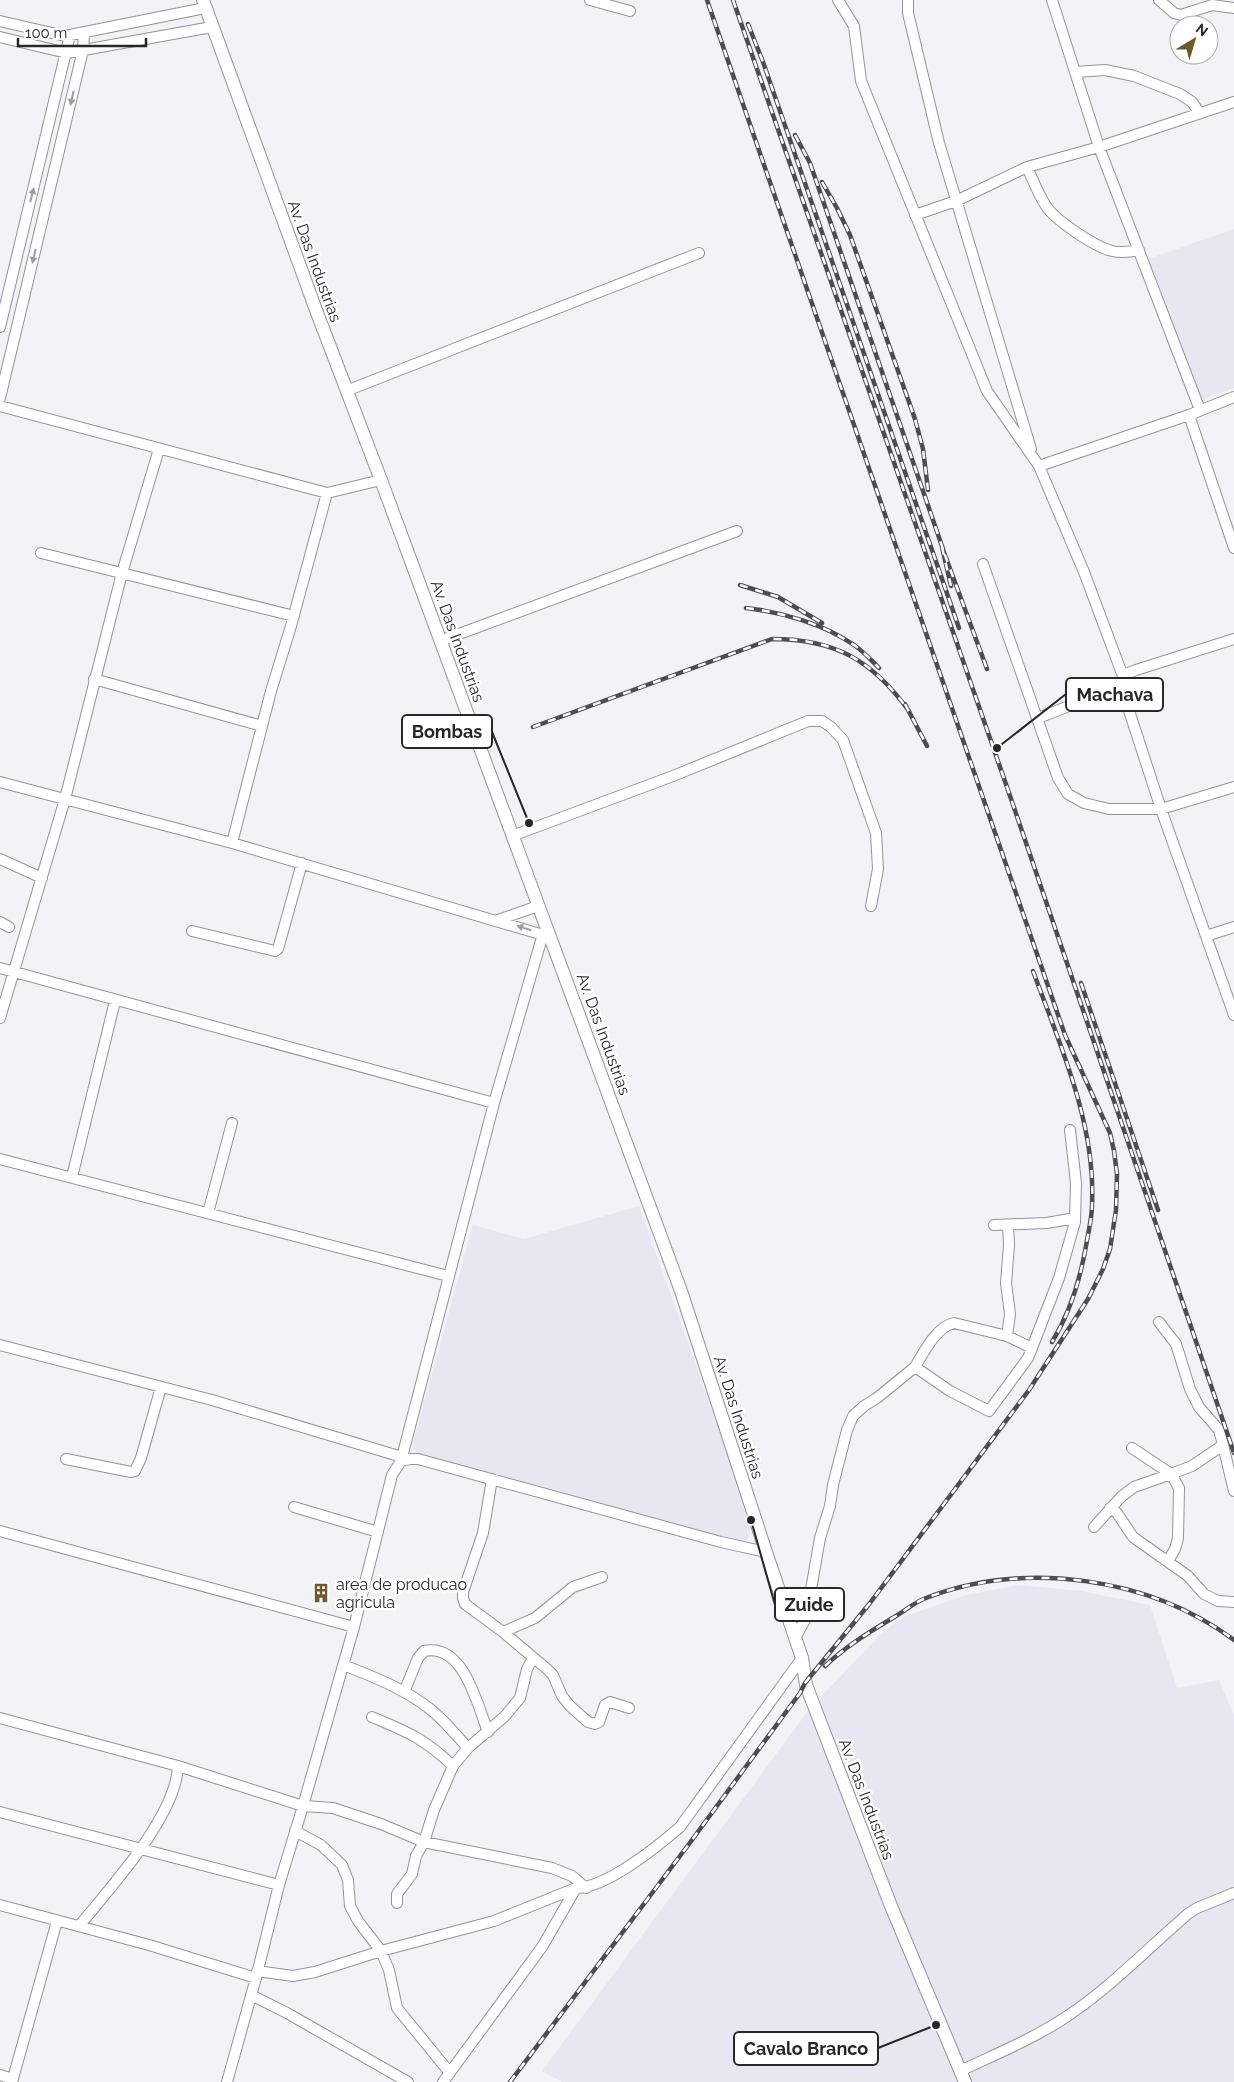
<svg xmlns="http://www.w3.org/2000/svg" width="1234" height="2082" font-family="Raleway,sans-serif">
	<style>
		.built { fill: #e8e6f1 }
		.lines { fill: none; stroke-linecap: round; stroke-linejoin: round }
		.minor-casing { stroke: #949497; stroke-width: 12 }
		.major-casing { stroke: #949497; stroke-width: 14 }
		.minor { stroke: #fff; stroke-width: 10 }
		.major { stroke: #fff; stroke-width: 12 }
		.rail-casing { stroke: #4d4d4f; stroke-width: 4.5 }
		.rail { stroke: #fff; stroke-width: 2.5; stroke-dasharray: 8; stroke-linecap: butt }
		.oneway { fill: #9e9e9e }
		.labels { text-anchor: middle; stroke-width: 5; stroke-linejoin: round; paint-order: stroke }
		.street-label { font-size: 16px; fill: #272728; stroke: #fff }
		.poi-label { font-size: 16px; fill: #272728; stroke: #fff; text-anchor: start }
		.leader { fill: none; stroke: #272728; stroke-width: 2 }
		.callout-dot { fill: #272728; stroke: #fff; stroke-width: 2 }
		.callout { fill: #fff; stroke: #272728; stroke-width: 2 }
		.callout-label { font-size: 18px; text-anchor: middle; font-weight: bold; fill: #272728 }
	</style>
	<rect width="100%" height="100%" fill="#f3f2f6"/>
	<path class="built" d="M1234,229v159l-36,13 -50,-142z
		M639,1206l78,218 35,104 -5,13 -7,2 -321,-88 -7,-9 61,-221 51,14z
		M1019,1585l62,6 69,14 27,83 42,-8 15,35v367h-672l-20,-11 269,-364 70,-73 22,-17 63,-22z"/>
	<g class="lines">
		<defs>
			<path id="minor" d="M590,0l40,11
				M838,0l16,26 7,55 126,310 52,75 45,106 40,107
				M908,0v13l31,130 92,306
				M1052,0l47,147 101,263
				M1159,0l15,13 7,2 31,-10 22,3
				M0,21l65,15 140,-28
				M0,37l67,16 145,-26
				M1076,72l29,-2 29,6 46,18 12,8 7,10
				M1027,167c6,13 11,27 19,39 9,14 49,41 66,45 9,2 18,1 27,-1
				M915,215l41,-14 71,-34 72,-20 135,-45
				M0,327l70,-292
				M346,391l353,-138
				M0,398l83,-348 1,-18
				M0,406l327,87 54,-13
				M1189,415l45,133
				M1039,466l150,-51 45,-18
				M41,553l253,63
				M983,564l75,214 10,16 16,9 25,6h52l73,-22
				M1234,639l-98,31 -8,3 -7,13 40,123 73,206
				M440,641l297,-110
				M94,679l168,47
				M1038,718l83,-32
				M0,782l232,61 318,94
				M512,836l161,-60 135,-55h14l9,6 12,13 33,93 2,36 -7,37
				M232,843l39,-152 20,-65 36,-133
				M0,859l42,19
				M498,920l40,-14
				M0,922l9,5
				M192,931l83,20 3,-2 24,-86
				M1206,936l28,-9
				M0,968l494,135
				M0,1018l65,-219 57,-226 37,-124
				M0,1159l448,117
				M72,1177l43,-176
				M208,1213l24,-90
				M994,1225l53,-2 28,-5
				M1159,1322l17,22 14,45 9,18 20,23 4,15
				M1007,1336l3,-22 -4,-31 3,-38 -1,-20
				M0,1345l212,55 190,57
				M1032,1348l27,-70 16,-56 1,-39 -6,-53
				M1132,1448l39,26 21,-8 31,-21 11,46
				M66,1459l65,13 4,-1 6,-13 20,-71
				M401,1461l93,-358 49,-169
				M492,1479l-9,54 -20,59v6l2,6 38,28 44,37 6,6 9,21 8,10 18,16 7,2 4,-2 6,-17 5,-3 19,6
				M294,1507l84,25
				M1110,1508l7,5 16,24 55,39 16,18 14,7 16,1
				M1094,1527l27,-30 13,-10 37,-13 8,14 -1,50 -3,11 -7,12
				M0,1531l354,96
				M503,1632l32,-14 38,-31 29,-10
				M795,1638l11,-20 14,-80 10,-32 3,-21 14,-55 6,-14 11,-10 13,-8 38,-31 35,24 39,20 39,-53 4,-10 -25,-12 -53,-13c-18,4 -30,29 -39,44
				M343,1665c29,11 62,24 87,44 14,11 26,26 38,39
				M404,1692l14,-34 6,-7c40,-8 53,53 64,81
				M372,1717c36,15 53,22 81,49
				M0,1718l178,48 125,40 30,2 48,16 43,18 128,26 20,8 14,12
				M0,1812l279,73
				M295,1831l26,14 21,20 6,15 2,26 8,15 23,30 8,19 8,38 53,65
				M397,1903v-9l15,-20 4,-18 8,-14 10,-32 19,-44 15,-18 37,-32 15,-18 7,-29 6,-11
				M0,1905l149,40 107,33
				M79,1926c32,-39 97,-110 99,-160
				M257,1971l36,5 22,-4 66,-21 113,-30 82,-33c30,0 81,-41 104,-61l122,-169
				M251,1995l36,18 121,69
				M960,2071c36,-17 73,-32 106,-54 44,-29 82,-69 123,-104l8,-5 37,-15
				M0,2075l13,4
				M12,2082l45,-161
				M227,2082l29,-104 23,-93 24,-79 51,-179 38,-152 9,-14 9,-2h8l303,83 45,10
				M443,2082l99,-135 34,-59"/>
			<path id="major" d="M203,0l113,310 65,170 300,811 85,261 36,106 4,27 85,221 74,176"/>
		</defs>
		<use href="#minor" class="minor-casing"/>
		<use href="#major" class="major-casing"/>
		<use href="#minor" class="minor"/>
		<use href="#major" class="major"/>
		<defs>
			<path id="rail" d="M733,0l275,790 226,663
				M748,24l15,38 196,566
				M795,135l15,28 133,386
				M822,182l15,26 13,27 65,184 8,30 5,41
				M740,585l38,12 44,26
				M951,586l-9,-39 45,122
				M746,608c35,4 78,16 108,37 9,6 17,15 25,23
				M905,704l22,42
				M533,727l239,-88c63,0 100,21 137,72
				M1033,971c27,74 63,153 59,234 0,14 -4,28 -6,41 -6,34 -16,67 -34,96
				M1081,983l77,227
				M825,1666c21,-20 46,-35 71,-50 10,-6 19,-14 30,-18 99,-38 223,-21 308,42
				M510,2082l179,-238 111,-151 5,-10 65,-80 159,-213 59,-91 15,-30 7,-20 6,-39 1,-36 -3,-23 -4,-18 -45,-98 -358,-1035"/>
		</defs>
		<use href="#rail" class="rail-casing"/>
		<use href="#rail" class="rail"/>
	</g>
	<defs><path id="oneway-solid" d="M-6-.8H1V-3.2L6.5 0L1 3.2V.8H-6Z" transform="scale(1.25)"/></defs>
	<g class="oneway">
		<use href="#oneway-solid" transform="translate(72 98) rotate(103)"/>
		<use href="#oneway-solid" transform="translate(32 195) rotate(-76)"/>
		<use href="#oneway-solid" transform="translate(34 256) rotate(103)"/>
		<use href="#oneway-solid" transform="translate(524 928) rotate(-163)"/>
	</g>
	<defs>
		<symbol id="building-bare" viewBox="-9 -9 18 18"><path d="M-4-6H4V6H1V3H-1V6H-4ZM-2.5-4.3h1.7v1.8h-1.7ZM.8-4.3h1.7v1.8H.8ZM-2.5-1h1.7V.8h-1.7ZM.8-1h1.7V.8H.8Z" fill="#705829" stroke="#fff" stroke-width="2.5" paint-order="stroke"/></symbol>
	</defs>
	<g fill-rule="evenodd">
		<use href="#building-bare" x="307" y="1579" width="28" height="28"/>
	</g>
	<g class="labels">
		<g class="street-label">
			<text transform="translate(315 261) rotate(70)" y="6">Av. Das Industrias</text>
			<text transform="translate(458 641) rotate(70)" y="6">Av. Das Industrias</text>
			<text transform="translate(604 1034) rotate(70)" y="6">Av. Das Industrias</text>
			<text transform="translate(739 1417) rotate(72)" y="6">Av. Das Industrias</text>
			<text transform="translate(867 1799) rotate(69)" y="6">Av. Das Industrias</text>
		</g>
		<g class="poi-label">
			<text x="336" y="1590">area de producao<tspan x="336" dy="18">agricula</tspan></text>
		</g>
	</g>
	<path class="leader" d="M997 748L1066 694M529 823L492 732M751 1520L775 1605M936 2025L878 2048"/>
	<g class="callout-dot">
		<circle cx="997" cy="748" r="5"/>
		<circle cx="529" cy="823" r="5"/>
		<circle cx="751" cy="1520" r="5"/>
		<circle cx="936" cy="2025" r="5"/>
	</g>
	<g class="callout">
		<rect x="1066" y="678" width="97" height="33" rx="5"/>
		<rect x="402" y="715" width="90" height="33" rx="5"/>
		<rect x="775" y="1588" width="69" height="33" rx="5"/>
		<rect x="734" y="2032" width="144" height="33" rx="5"/>
	</g>
	<g class="callout-label">
		<text x="1115" y="701">Machava</text>
		<text x="447" y="738">Bombas</text>
		<text x="809" y="1611">Zuide</text>
		<text x="806" y="2055">Cavalo Branco</text>
	</g>
	<g transform="translate(1194 40) rotate(38)"><circle r="24" fill="#ffffff" stroke="#a9a9a9"/>
	<path d="M0-4L9 19L0 12L-9 19Z" fill="#705829"/>
	<text y="-8" font-size="14" font-weight="bold" text-anchor="middle" fill="#272728">N</text>
	</g>
	<path d="M18 38v8h128v-8" fill="none" stroke="#272728" stroke-width="2.5"/>
	<text x="25" y="38" font-size="15" fill="#272728" stroke="#ffffff" stroke-width="4" paint-order="stroke">100 m</text>
</svg>
